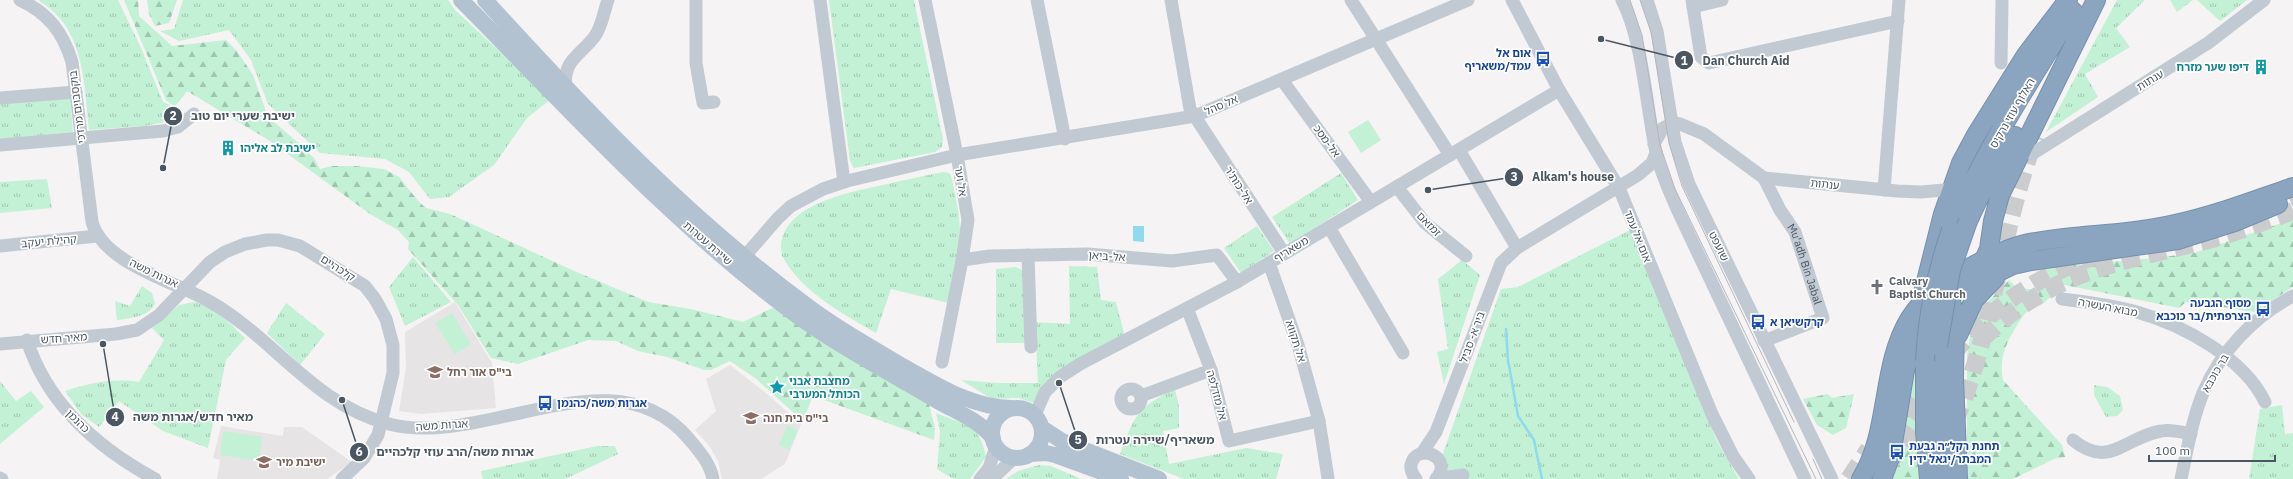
<svg xmlns="http://www.w3.org/2000/svg" width="2293" height="479" font-family="'IBM Plex Sans','Noto Sans Hebrew',sans-serif">
	<style>
		.education { fill: #e6e4e5 }
		.grass { fill: url(#grass-tufts) }
		.forest { fill: url(#forest-firs) }
		.garden { fill: #c3f1d5 }
		.water { fill: #90daee }
		.lines { fill: none; stroke-linecap: round; stroke-linejoin: round }
		.stream { stroke: #90daee; stroke-width: 2.5 }
		.highway-tunnel { stroke: #caccce; stroke-width: 18; stroke-dasharray: 18 9; stroke-linecap: butt }
		.highway-casing { stroke: #7690ad; stroke-width: 20 }
		.minor { stroke: #c1cad2; stroke-width: 13 }
		.major { stroke: #b3c2d1; stroke-width: 16 }
		.highway { stroke: #8ba5c1; stroke-width: 18 }
		.tram { stroke: #b5b8bd; stroke-width: 1 }
		.highway-bridge-casing { stroke: #7690ad; stroke-width: 20; stroke-linecap: butt }
		.highway-bridge { stroke: #8ba5c1; stroke-width: 18 }
		.labels { text-anchor: middle; stroke-width: 3.5; stroke-linejoin: round; paint-order: stroke }
		.transit-label { font-size: 11px; font-weight: bold; fill: #164399; stroke: #fff; text-anchor: start }
		.culture-label { font-size: 11px; font-weight: bold; fill: #0d838f; stroke: #fff; text-anchor: start }
		.street-label { font-size: 11px; fill: #4a5661; stroke: #fff }
		.worship-label { font-size: 11px; font-weight: bold; fill: #5b616d; stroke: #fff; text-anchor: start }
		.education-label { font-size: 11px; font-weight: bold; fill: #785e54; stroke: #fff; text-anchor: start }
		.leader { fill: none; stroke: #4a5661; stroke-width: 1.5 }
		.callout-dot { fill: #4a5661; stroke: #fff; stroke-width: 1.5 }
		.mark-label { font-size: 12px; text-anchor: middle; font-weight: bold; fill: #fff }
		.callout-label { font-size: 12px; text-anchor: middle; font-weight: bold; fill: #4a5661; stroke: #fff; stroke-width: 3.5; stroke-linejoin: round; paint-order: stroke }
	</style>
	<defs>
		<pattern id="grass-tufts" width="24" height="20" patternUnits="userSpaceOnUse"><rect width="24" height="20" fill="#c3f1d5"/><path d="M3 7l-1-3M5 7V3M7 7l1-3M15 17l-1-3M17 17v-4M19 17l1-3" fill="none" stroke="#a0c6b0"/></pattern>
		<pattern id="forest-firs" width="22" height="20" patternUnits="userSpaceOnUse"><rect width="22" height="20" fill="#c3f1d5"/><path d="M5 1l3.5 6h-7zM16 11l3.5 6h-7z" fill="#a0c6b0"/></pattern>
	</defs>
	<rect width="100%" height="100%" fill="#f5f3f3"/>
	<path class="education" d="M455,302l37,61 4,45 -75,6 -22,-3 7,-43 -1,-36z
		M730,365l36,28 35,31 -16,40 -24,15h-39l-4,-18 -8,-14 -15,-17 21,-19 -10,-32z
		M221,426l62,10 1,-9h18l50,35 -25,17h-110l3,-19 -7,-2z"/>
	<path class="grass" d="M40,0h78l24,50 21,52 7,3 4,15 -29,6 -56,4c-5,-47 -4,-102 -50,-129z
		M183,0h265l7,10 96,89 -24,19 -33,47 -45,32 -19,2 -21,-27 -24,-13 -65,-6 -52,-49 -17,-44 -22,-30 -50,11 -19,-10 14,-2z
		M829,0h85l29,139 -1,8 -7,5 -81,16 -4,-7z
		M2117,0h28l-29,28 14,19 -45,27 13,23 -52,35z
		M2170,0h23l-16,12z
		M2197,0h50l-27,21z
		M70,96l3,36 -73,7v-36z
		M943,172l6,1 3,6 7,36 1,16 -12,72 -57,-14 -15,44c-35,-20 -74,-41 -94,-77 -10,-50 68,-64 101,-71 20,-5 40,-9 60,-13z
		M1341,173l17,27 -68,44 -18,-27z
		M47,179l5,29 -52,5v-31z
		M1257,226l17,25 -33,22 -17,-25z
		M1632,229l85,212 22,38h-308l4,-3 66,-187 17,-2z
		M413,257l38,45 -46,24 -16,-39z
		M1462,260l18,15 -36,109 -7,-32 11,-3 -10,-70z
		M1069,266l28,1 4,33 15,2 9,35 -91,66 -15,-5 -27,1 -31,-19 36,3h41l-3,-61 35,2z
		M1016,267l6,3 1,5 3,68h-30v-74z
		M142,286l10,7 3,11c-7,13 -24,14 -38,16l-2,-19 15,5z
		M194,302c20,4 38,23 51,36l-19,22 -18,88 -45,-17 -44,-30 -20,26 -18,-13 -16,-23c25,-8 47,-13 74,-9l25,-42 -12,-12 27,-23z
		M286,303l39,31 -25,31 -33,-32z
		M0,381l16,20 15,-10 13,16 -44,37z
		M2094,385l13,2 13,9 3,14 -6,6 -11,1 -12,-22z
		M1175,389l4,18v21l-16,3 6,33 77,-16 37,6 -7,25h-92l-64,-25c15,-39 16,-46 55,-65z
		M2282,405l3,29 8,-1v46h-44l11,-70z
		M936,413c28,12 44,10 50,44l-16,22h-17l-16,-10 3,-38z
		M597,446h18l3,8 -53,25h-82l-2,-8z
		M1039,465l12,1 30,13h-75l12,-8z"/>
	<path class="forest" d="M124,0h14l1,16 33,30 54,-6 11,11 16,24 15,42 34,29 12,12 6,11 12,-3h24l28,3 15,8 20,25 7,6 24,6 122,56 76,32 43,7 52,13 27,-13 10,-2 149,97 6,24 -1,12 -121,-44 -10,25 -48,-43 -25,-17 -19,9h-7l-37,-13 -29,-6 -22,-10 -28,-1 -70,24 -27,-6 -33,-53 -50,-56 1,-7 -11,-12 -28,-16 -103,-75 -80,-48 -12,16 -9,-7z
		M147,0h30l-8,23 -14,3 -6,-12z
		M2293,219v68l-39,25 -68,-10 -7,6 -124,-25 -22,-2 -5,-3 24,-11 103,-9 39,-5z
		M2009,280l9,9h30l2,8c-9,11 -18,9 -25,17 -4,3 -6,9 -9,13 -11,18 -17,32 -13,53l59,65 3,12 -11,2 -41,20h-46v-123l6,-39z
		M1917,358l7,121h-33l5,-10 14,-82z
		M1828,394l4,4 22,-4 -8,34 -13,7 -16,-10 -14,-26z"/>
	<path class="garden" d="M1368,120l13,20 -20,13 -13,-21z
		M452,313l19,31 -16,10 -20,-31z
		M787,426l11,4 -9,20 -10,-5z
		M223,431l39,6 -3,24 -39,-6z"/>
	<path class="water" d="M1133,226h11v16l-11,-1z"/>
	<g class="lines">
		<path class="stream" d="M1506,329l2,31 10,56 16,24 8,39"/>
		<path class="highway-tunnel" d="M2264,208l29,-11
			M1982,339c16,-15 33,-30 52,-41 54,-34 118,-43 178,-59 28,-8 54,-18 81,-28
			M1952,355c39,-48 88,-81 147,-100
			M1954,423c40,-92 46,-194 82,-287
			M1892,438l38,-53
			M1887,466l43,-59
			M1849,479l20,-30"/>
		<defs>
			<path id="highway" d="M1968,221l11,-23 36,-62
				M1951,230c31,-77 79,-148 122,-219
				M1969,286l44,-21 18,-4 147,-21 57,-18 43,-18
				M1942,292l8,6 5,19 -1,61 4,101
				M1920,305l23,-91 18,-51 15,-28 50,-80 42,-55
				M1958,335l16,-35 21,-22
				M1938,346l-1,39 5,94
				M1925,361v70l4,48
				M1861,479c30,-49 19,-112 49,-161 14,-21 35,-38 57,-49 18,-10 37,-20 58,-25 44,-10 91,-8 135,-17 46,-8 89,-25 133,-40
				M1882,479l9,-24 14,-85 6,-18 18,-34 47,-46 8,-12 5,-11 4,-28 7,-26 96,-195"/>
		</defs>
		<use href="#highway" class="highway-casing"/>
		<g class="minor">
			<path d="M20,0c28,13 43,32 52,62l20,160c11,41 81,59 115,78 66,36 105,104 182,124 96,25 225,-75 300,15 10,12 21,24 24,40"/>
			<path d="M696,0v63l7,40 11,-1"/>
			<path d="M820,0l24,182"/>
			<path d="M925,0l32,155 11,65 -6,40 -20,102"/>
			<path d="M1037,0l28,139"/>
			<path d="M1171,0l19,109 94,144"/>
			<path d="M1351,0l99,155"/>
			<path d="M1512,0l47,90 60,98 93,226 21,42 16,23"/>
			<path d="M1622,0c21,41 24,106 34,152 4,19 13,38 21,57l128,270"/>
			<path d="M1647,0l10,31 18,111 14,42 143,295"/>
			<path d="M1692,0l9,57 8,6 189,-42"/>
			<path d="M1693,7l29,-7"/>
			<path d="M2001,63l1,-63"/>
			<path d="M1282,80l89,122"/>
			<path d="M566,88c-4,-28 15,-33 29,-52 7,-10 9,-25 13,-36"/>
			<path d="M0,98l76,-6"/>
			<path d="M1654,144l9,-16 10,-5 7,1 24,10 60,44 133,13 24,1 23,-2"/>
			<path d="M0,145l163,-14 15,-4 16,-13"/>
			<path d="M1459,150l58,98"/>
			<path d="M2032,154l176,-111 56,-43"/>
			<path id="s1" d="M1764,178l16,32 15,22 28,86 -59,23"/>
			<path d="M1397,187l28,36 41,33"/>
			<path d="M1884,190l15,-190"/>
			<path d="M1329,227l74,126"/>
			<path d="M0,246l97,-10"/>
			<path d="M1028,255l3,92"/>
			<path d="M745,256l33,-38 13,-12 32,-17 24,-8 110,-26 238,-39 273,-116"/>
			<path d="M962,260l28,-4 97,-2 85,7 45,-6 20,27"/>
			<path d="M1269,263l29,82 21,76 9,57"/>
			<path d="M2062,299c25,3 50,6 75,13 46,13 107,46 128,90"/>
			<path d="M1187,308l24,62 18,71 90,-20"/>
			<path d="M27,340c20,64 71,108 128,139"/>
			<path d="M0,344l116,-10 21,-4 22,-15 51,-53 15,-10 20,-8 22,-4h11l22,6 65,40 10,13 11,20 7,26v28l-15,62 -14,23 -22,21"/>
			<circle cx="1131" cy="399" r="10"/>
			<path d="M1141,396l70,-26"/>
			<path d="M1035,415l10,-23 15,-15 20,-13 157,-82 322,-192"/>
			<path d="M2073,440c36,30 52,-3 88,-9 10,-2 20,1 30,3"/>
			<path d="M1422,453l14,-21 65,-169 16,-15 121,-73 14,-12 4,-10"/>
			<path d="M0,478l2,1"/>
			<path d="M980,479l9,-11 7,-22"/>
			<path d="M992,479l22,-21"/>
			<path d="M1416,479c-3,-4 -6,-9 -5,-14 5,-24 44,-8 25,14"/>
			<path d="M1436,479l27,-4"/>
			<path d="M2181,479c6,-28 11,-59 22,-86 17,-41 51,-77 90,-97"/>
		</g>
		<path class="major" d="M461,0c109,110 212,225 338,317 43,31 91,56 137,83 20,12 42,19 57,38
			M485,0c102,112 202,218 325,308 28,21 59,38 89,56 35,19 72,44 112,44
			M992 433a25 25 0 1 1 50 0a25 25 0 1 1-50 0Z
			M1042,428l20,13 97,38
			M1030,454l16,-1 9,2 66,24"/>
		<use href="#highway" class="highway"/>
		<path class="tram" d="M1630,0l12,35 18,110 15,44 141,290
			M1640,0l11,32 18,111 13,43 112,236
			M1813,459l9,20"/>
		<defs>
			<path id="highway-bridge" d="M1938,346l13,-76 17,-49
				M1925,361c2,-45 11,-88 26,-131"/>
		</defs>
		<use href="#highway-bridge" class="highway-bridge-casing"/>
		<use href="#highway-bridge" class="highway-bridge"/>
	</g>
	<defs>
		<symbol id="bus-bare" viewBox="-9 -9 18 18"><path d="M-5-6H5V4H4V6H2V4H-2V6H-4V4H-5ZM-3.5-4V0h7V-4ZM-3.5 1.2v1.5H-2V1.2ZM2 1.2v1.5H3.5V1.2Z" fill="#1a4fb4" stroke="#fff" stroke-width="2.5" paint-order="stroke"/></symbol>
		<symbol id="building-bare" viewBox="-9 -9 18 18"><path d="M-4-6H4V6H1V3H-1V6H-4ZM-2.5-4.3h1.7v1.8h-1.7ZM.8-4.3h1.7v1.8H.8ZM-2.5-1h1.7V.8h-1.7ZM.8-1h1.7V.8H.8Z" fill="#0f9aa8" stroke="#fff" stroke-width="2.5" paint-order="stroke"/></symbol>
		<symbol id="church-bare" viewBox="-9 -9 18 18"><path d="M-1.2-6h2.4v3.5h3.3v2.4h-3.3V6h-2.4V-.1h-3.3v-2.4h3.3Z" fill="#6b7280" stroke="#fff" stroke-width="2.5" paint-order="stroke"/></symbol>
		<symbol id="school-bare" viewBox="-9 -9 18 18"><path d="M0-5L7-2L0 1L-7-2ZM-4 1L0 2.5L4 1V4Q0 6-4 4Z" fill="#8d6e63" stroke="#fff" stroke-width="2.5" paint-order="stroke"/></symbol>
		<symbol id="sight-bare" viewBox="-9 -9 18 18"><path d="M0-6L1.8-2.2L6-1.7L2.9 1.2L3.7 5.4L0 3.3L-3.7 5.4L-2.9 1.2L-6-1.7L-1.8-2.2Z" fill="#0f9aa8" stroke="#fff" stroke-width="2.5" paint-order="stroke"/></symbol>
	</defs>
	<g fill-rule="evenodd">
		<use href="#bus-bare" x="1532" y="48" width="22" height="22"/>
		<use href="#building-bare" x="2250" y="56" width="22" height="22"/>
		<use href="#building-bare" x="217" y="137" width="22" height="22"/>
		<use href="#church-bare" x="1866" y="276" width="22" height="22"/>
		<use href="#bus-bare" x="2252" y="298" width="22" height="22"/>
		<use href="#bus-bare" x="1747" y="311" width="22" height="22"/>
		<use href="#school-bare" x="424" y="361" width="22" height="22"/>
		<use href="#sight-bare" x="766" y="376" width="22" height="22"/>
		<use href="#bus-bare" x="534" y="392" width="22" height="22"/>
		<use href="#school-bare" x="740" y="407" width="22" height="22"/>
		<use href="#bus-bare" x="1886" y="441" width="22" height="22"/>
		<use href="#school-bare" x="253" y="451" width="22" height="22"/>
	</g>
	<g class="labels">
		<g class="transit-label">
			<text x="1531" y="57" text-anchor="end">אום אל<tspan x="1531" dy="13">עמד/משאריף</tspan></text>
			<text x="2251" y="307" text-anchor="end">מסוף הגבעה<tspan x="2251" dy="13">הצרפתית/בר כוכבא</tspan></text>
			<text x="1770" y="326">קרקשיאן א</text>
			<text x="557" y="407">אגרות משה/כהנמן</text>
			<text x="1909" y="450">תחנת רקל״ה גבעת<tspan x="1909" dy="13">המבתר/יגאל ידין</tspan></text>
		</g>
		<g class="culture-label">
			<text x="2249" y="71" text-anchor="end">דיפו שער מזרח</text>
			<text x="240" y="152">ישיבת לב אליהו</text>
			<text x="789" y="385">מחצבת אבני<tspan x="789" dy="13">הכותל המערבי</tspan></text>
		</g>
		<g class="street-label">
			<text transform="translate(2150 80) rotate(-32)" y="4">ענתות</text>
			<text transform="translate(1221 105) rotate(-23)" y="4">אל סהל</text>
			<text transform="translate(77 107) rotate(-97)" y="4">בוקסבוים מרדכי</text>
			<text transform="translate(2012 113) rotate(-60)" y="4">האלוף עוזי נרקיס</text>
			<text transform="translate(1327 141) rotate(54)" y="4">אל-מסכ</text>
			<text transform="translate(961 181) rotate(81)" y="4">אל וער</text>
			<text transform="translate(1825 184) rotate(6)" y="4">ענתות</text>
			<text transform="translate(1239 185) rotate(57)" y="4">אל-כות'ר</text>
			<text transform="translate(1429 224) rotate(46)" y="4">זמזאם</text>
			<text transform="translate(1638 236) rotate(68)" y="4">אום אל עמד</text>
			<text transform="translate(49 241) rotate(-5)" y="4">קהילת יעקב</text>
			<text transform="translate(708 243) rotate(41)" y="4">שיירת עטרות</text>
			<text transform="translate(1719 246) rotate(64)" y="4">שועפט</text>
			<text transform="translate(1291 249) rotate(-31)" y="4">משאריף</text>
			<text transform="translate(1107 256) rotate(4)" y="4">אל-ביאן</text>
			<text dy="4" stroke="none"><textPath href="#s1" startOffset="96">Mu'adh Bin Jabal</textPath></text>
			<text transform="translate(338 268) rotate(33)" y="4">קלכהיים</text>
			<text transform="translate(154 273) rotate(26)" y="4">אגרות משה</text>
			<text transform="translate(2108 307) rotate(11)" y="4">מבוא העשרה</text>
			<text transform="translate(1472 337) rotate(-70)" y="4">ביר א- סביל</text>
			<text transform="translate(64 338) rotate(-4)" y="4">מאיר חדש</text>
			<text transform="translate(1296 341) rotate(72)" y="4">אל תקווא</text>
			<text transform="translate(2215 373) rotate(-60)" y="4">בר כוכבא</text>
			<text transform="translate(1217 395) rotate(75)" y="4">אל מזדלפה</text>
			<text transform="translate(78 421) rotate(44)" y="4">כהנמן</text>
			<text transform="translate(442 425) rotate(-4)" y="4">אגרות משה</text>
		</g>
		<g class="worship-label">
			<text x="1889" y="285">Calvary<tspan x="1889" dy="13">Baptist Church</tspan></text>
		</g>
		<g class="education-label">
			<text x="447" y="376">בי"ס אור רחל</text>
			<text x="763" y="422">בי"ס בית חנה</text>
			<text x="276" y="466">ישיבת מיר</text>
		</g>
	</g>
	<path class="leader" d="M1601 39L1684 60M163 168L173 116M1428 190L1514 177M103 344L115 417M1059 383L1078 440M342 400L359 452"/>
	<g class="callout-dot">
		<circle cx="1601" cy="39" r="4"/>
		<circle cx="163" cy="168" r="4"/>
		<circle cx="1428" cy="190" r="4"/>
		<circle cx="103" cy="344" r="4"/>
		<circle cx="1059" cy="383" r="4"/>
		<circle cx="342" cy="400" r="4"/>
		<circle cx="1684" cy="60" r="10"/>
		<circle cx="173" cy="116" r="10"/>
		<circle cx="1514" cy="177" r="10"/>
		<circle cx="115" cy="417" r="10"/>
		<circle cx="1078" cy="440" r="10"/>
		<circle cx="359" cy="452" r="10"/>
	</g>
	<g class="mark-label">
		<text x="1684" y="65">1</text>
		<text x="173" y="120">2</text>
		<text x="1514" y="181">3</text>
		<text x="115" y="421">4</text>
		<text x="1078" y="444">5</text>
		<text x="359" y="456">6</text>
	</g>
	<g class="callout-label">
		<text x="1746" y="65">Dan Church Aid</text>
		<text x="243" y="120">ישיבת שערי יום טוב</text>
		<text x="1573" y="181">Alkam's house</text>
		<text x="193" y="421">מאיר חדש/אגרות משה</text>
		<text x="1155" y="444">משאריף/שיירה עטרות</text>
		<text x="455" y="456">אגרות משה/הרב עוזי קלכהיים</text>
	</g>
	<path d="M2149 455v6h126v-6" fill="none" stroke="#4a5661" stroke-width="2"/>
	<text x="2155" y="455" font-size="12" fill="#4a5661" stroke="#ffffff" stroke-width="3" paint-order="stroke">100 m</text>
</svg>
